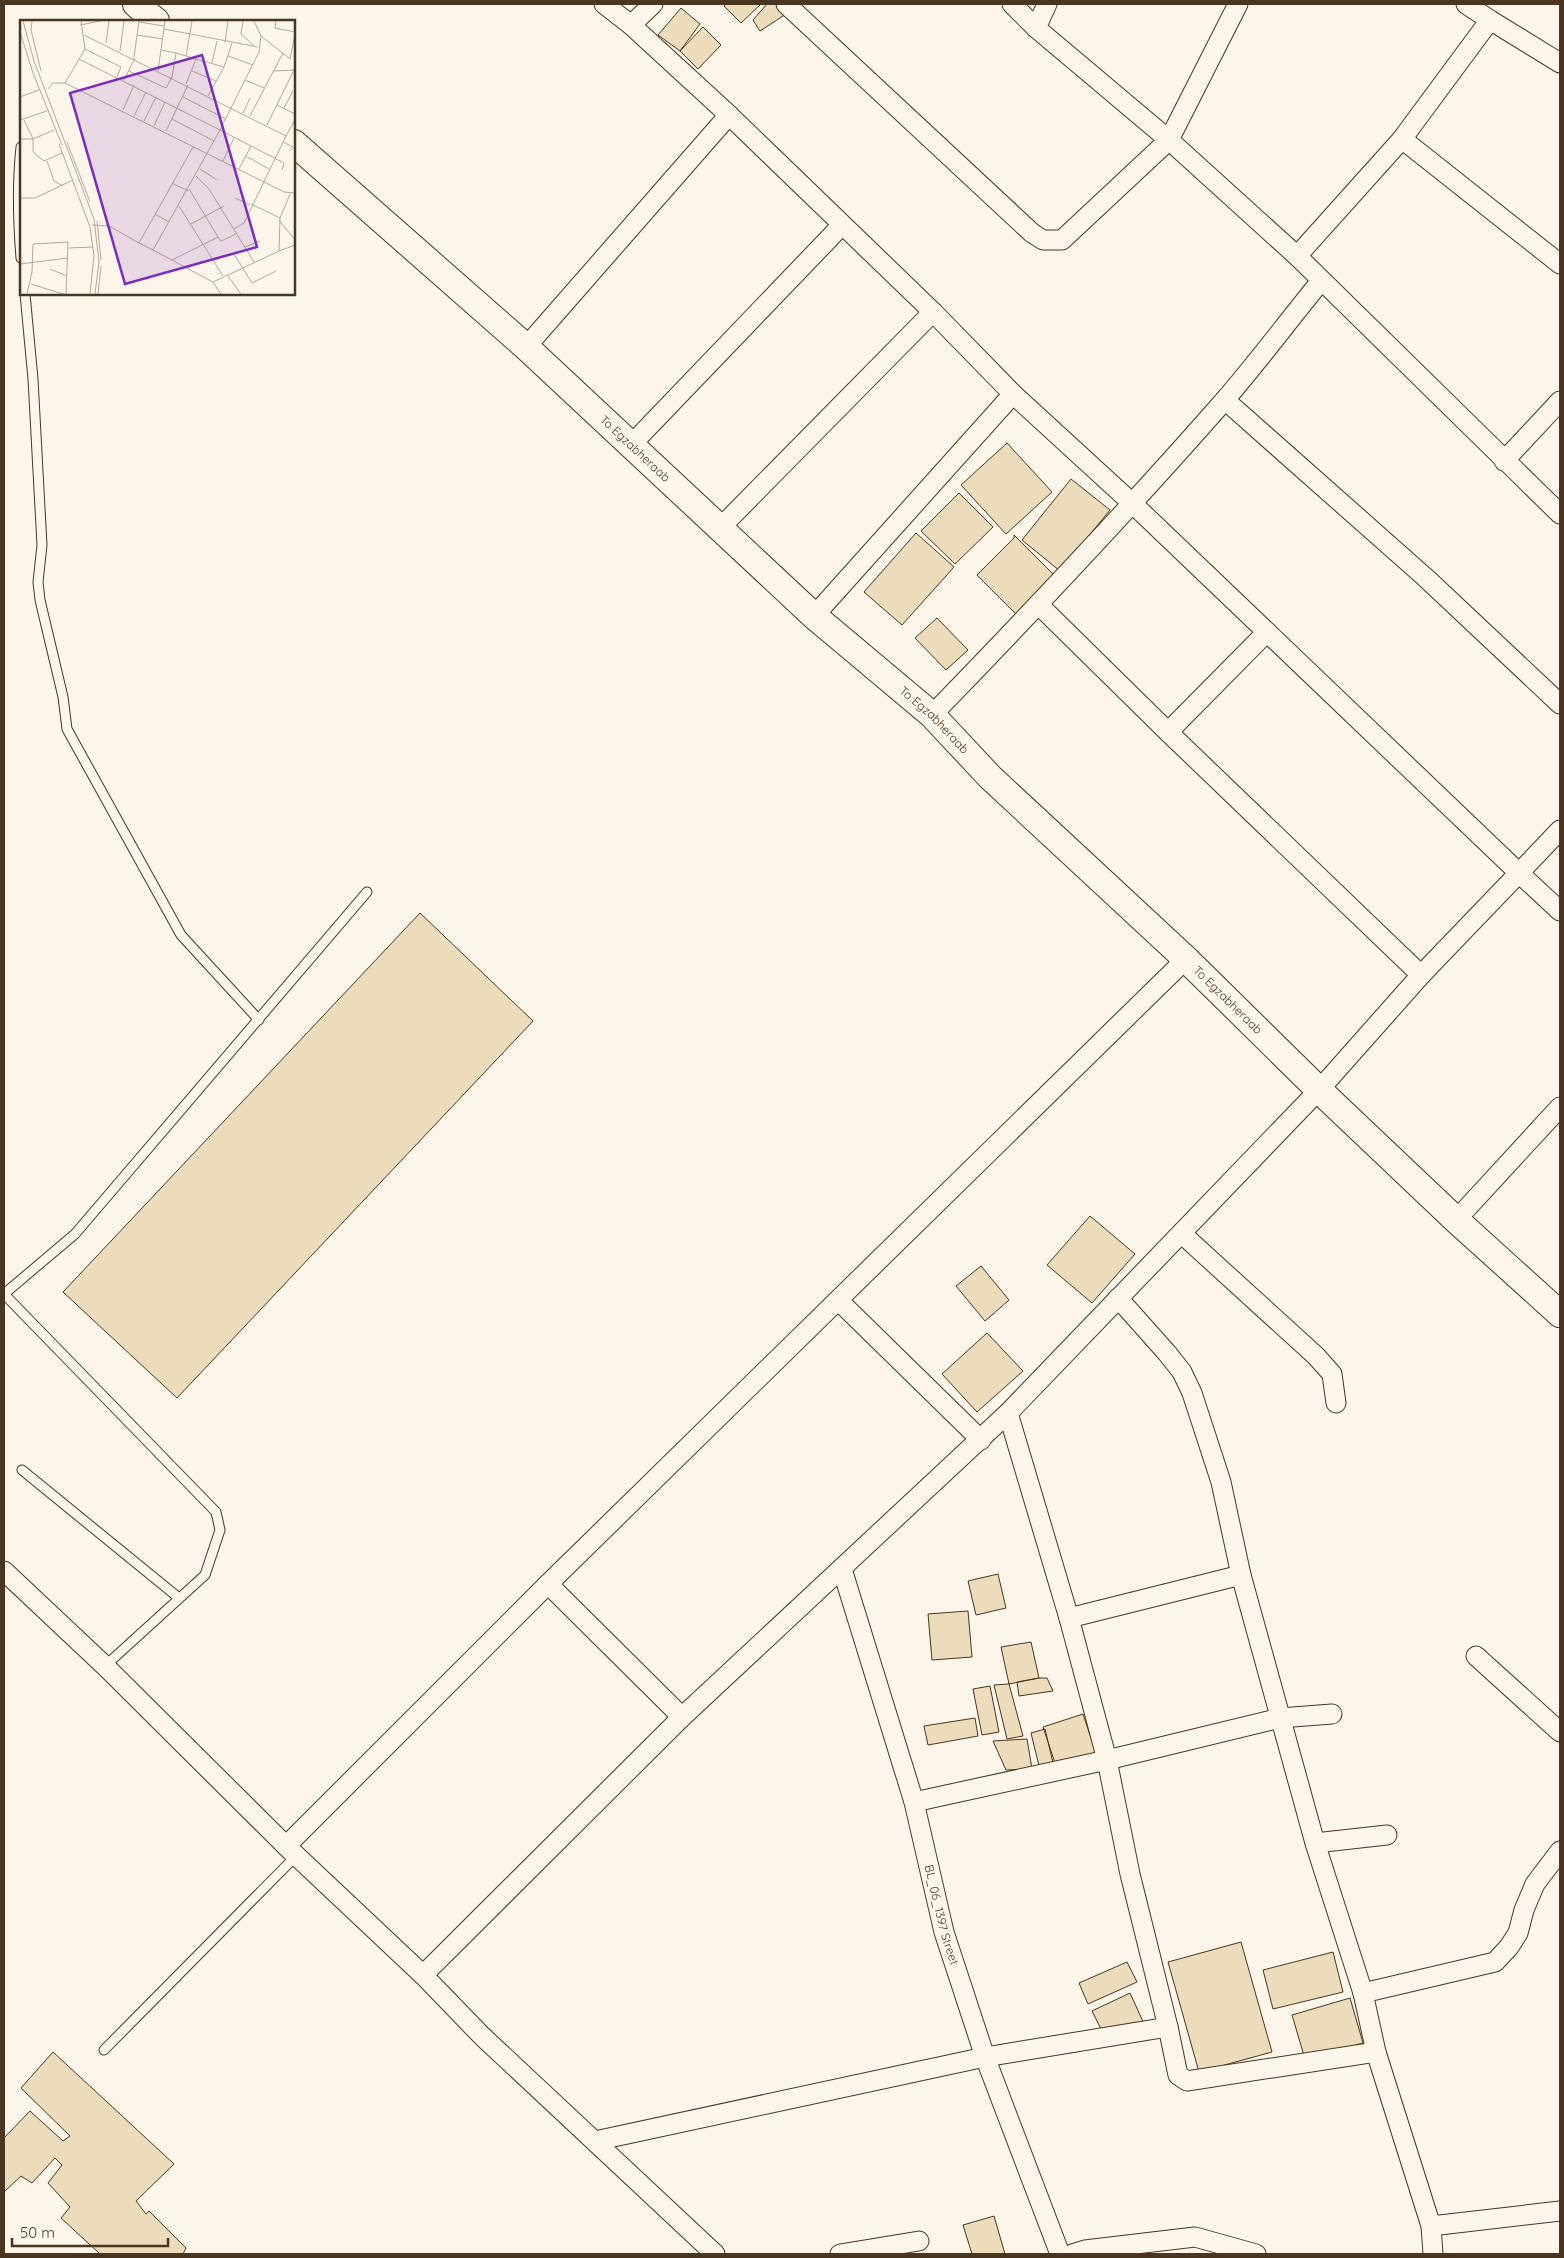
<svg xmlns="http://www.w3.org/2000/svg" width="1564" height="2258" font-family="Quicksand,sans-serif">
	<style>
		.building { fill: #ecdcbc; stroke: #4a3520 }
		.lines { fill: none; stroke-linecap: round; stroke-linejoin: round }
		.service-casing { stroke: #4a3520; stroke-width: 11 }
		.minor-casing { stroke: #4a3520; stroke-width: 21 }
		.secondary-casing { stroke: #4a3520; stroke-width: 28 }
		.service { stroke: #fbf6e9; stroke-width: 9 }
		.minor { stroke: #fbf6e9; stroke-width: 19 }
		.secondary { stroke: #fbf6e9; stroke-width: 26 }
		.labels { text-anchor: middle; stroke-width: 4; stroke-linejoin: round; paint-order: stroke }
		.street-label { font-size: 12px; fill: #4a3520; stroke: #fbf6e9 }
		.inset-road { fill: none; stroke: #b4a999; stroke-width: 1 }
		.view { fill: #7b2cbf; fill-opacity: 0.15; stroke: #7b2cbf; stroke-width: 2.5 }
		.inset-edge { fill: none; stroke: #4a3520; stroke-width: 2.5 }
	</style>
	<rect width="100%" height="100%" fill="#fbf6e9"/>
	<path class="building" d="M726,4h35l-20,19 -17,-17z
		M767,4h8l11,10 -26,17 -7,-11z
		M681,8l19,16 -20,27 -22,-16z
		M703,27l18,18 -23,24 -18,-18z
		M1007,443l45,49 -46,42 -45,-49z
		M1071,479l39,31 -50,61 -38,-31z
		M959,493l34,34 -38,37 -34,-33z
		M916,533l38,34 -52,58 -38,-33z
		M1014,535l45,45 -39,38 -43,-43 37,-37z
		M937,618l31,32 -22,20 -31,-32z
		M420,913l113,108 -356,377 -114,-106z
		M1090,1216l45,38 -43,49 -45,-38z
		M981,1266l28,34 -24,21 -29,-35z
		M987,1333l36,38 -46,41 -35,-38z
		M998,1574l8,34 -30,7 -8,-34z
		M968,1611l4,46 -40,3 -4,-46z
		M1031,1642l8,36 -30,6 -8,-37z
		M1039,1678h8l6,13 -34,5 -2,-14z
		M1009,1684l14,52 -16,3 -13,-54z
		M990,1686l9,46 -17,3 -9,-46z
		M1083,1714l14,42 -40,13 -14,-42z
		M975,1718l3,18 -50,9 -4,-19z
		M1045,1729l9,38 -14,3 -9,-37z
		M1027,1739l5,30 -26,1 -13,-29z
		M1241,1942l31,110 -73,20 -31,-110z
		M1333,1952l10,40 -70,17 -10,-39z
		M1127,1962l10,20 -49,22 -9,-21z
		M1130,1993l15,33 -42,7 -11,-22z
		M1350,1998l13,45 -58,16 -13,-44z
		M53,2052l121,112 -38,37 10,13 3,-3 37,37 -3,6h-83l-39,-36 9,-11 -22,-24 14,-18 -7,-7 -23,25 -11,-7 -17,16v-54l26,-27 33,30 7,-5 -49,-48z
		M994,2216l11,38h-33l-9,-29z"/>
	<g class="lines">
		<defs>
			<path id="service" d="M21,147c-4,37 -3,74 0,111
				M25,294l8,85 9,166 -4,37 2,18 23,97 4,32 114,206 78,85
				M22,1470l157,128
				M105,1666l100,-91 15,-45 -4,-18 -212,-218 71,-60 292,-342
				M104,2050l193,-195"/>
			<g id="minor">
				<path d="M604,4l27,21 98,90 204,197 80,82 120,110 386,369 41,-43"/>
				<path d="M786,4l246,229 11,7h19l107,-100 69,-136"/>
				<path d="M1012,4l24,24 133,112 128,116 263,258"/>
				<path d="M1466,4l24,16"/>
				<path d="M631,25l22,-21"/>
				<path d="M1036,28l11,-24"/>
				<path d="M1402,139l158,125"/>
				<path d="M1297,256l105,-117 88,-119 70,43"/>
				<path d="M526,347l203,-232"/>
				<path d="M1225,400l201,178 134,126"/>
				<path d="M630,446l212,-221"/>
				<path d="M1504,461l56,-60"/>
				<path d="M720,528l213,-216"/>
				<path d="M1039,605l129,127 253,243"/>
				<path d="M814,616l199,-222"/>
				<path d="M932,715c99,-102 197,-206 291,-313 34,-39 65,-81 98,-121"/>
				<path d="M1168,732l99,-100"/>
				<path d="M1456,1220l104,-113"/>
				<path d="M1182,1234l134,122 16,18 4,29"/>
				<path d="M1118,1298l49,55 15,19 10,21 29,89 20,93 74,268 48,150 13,59 55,174 2,28"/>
				<path d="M839,1301l142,139"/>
				<path id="s1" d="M842,1569l72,233 30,130 41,125 75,197"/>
				<path d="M4,1571l101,95 181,180"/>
				<path d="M548,1584l134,133"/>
				<path d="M1069,1618l172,-43"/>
				<path d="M1476,1656l84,76"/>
				<path d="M914,1802l193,-42 173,-42 52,-4"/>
				<path d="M1315,1843l72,-8"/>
				<path d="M423,1975l-137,-129 262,-262 638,-625"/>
				<path d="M1363,1993l132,-31 14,-15 9,-14 6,-23 11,-26 25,-33"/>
				<path d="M1168,2027l10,48 9,6 189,-29"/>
				<path d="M595,2141l390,-84 183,-30 -38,-153 -23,-114 -38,-142 -61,-205"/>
				<path d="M1431,2226l129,-15"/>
				<path d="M715,2254l-233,-218 -59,-61 259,-258 326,-304 311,-323 102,-115 98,-102 41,38"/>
				<path d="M840,2254l79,-13"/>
				<path d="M1072,2254l13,-4 110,-13 61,17"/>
			</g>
			<g id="secondary">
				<path d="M136,4l20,17"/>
				<path id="s2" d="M294,143l232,204 288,269 118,99 58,62 196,182 133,131 137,130 104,94"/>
			</g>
		</defs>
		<use href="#service" class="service-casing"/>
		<use href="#minor" class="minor-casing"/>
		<use href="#secondary" class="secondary-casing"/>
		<use href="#service" class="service"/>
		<use href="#minor" class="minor"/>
		<use href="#secondary" class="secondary"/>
	</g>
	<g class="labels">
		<g class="street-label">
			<text dy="4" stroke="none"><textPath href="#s2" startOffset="458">To Egzabheraab</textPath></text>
			<text dy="4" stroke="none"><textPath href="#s2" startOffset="862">To Egzabheraab</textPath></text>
			<text dy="4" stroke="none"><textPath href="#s2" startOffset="1268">To Egzabheraab</textPath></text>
			<text dy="4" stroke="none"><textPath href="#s1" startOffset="360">BL_06_1397 Street</textPath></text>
		</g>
	</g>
	<g transform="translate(20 20)">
		<rect width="275" height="275" fill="#fbf6e9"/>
		<path class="inset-road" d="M3,1l11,40 60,158 5,43 -4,32M12,1l-1,9 10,41M223,1l-2,13 13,12M256,1l-1,7 20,4M119,2l25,4M60,5l20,-4M144,9l94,18M0,12l13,41 29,72M64,15l202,101 -42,87 -10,6M117,15l26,4M241,16l29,23 5,-25M205,22l3,-21M86,23l3,-22M65,29l36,18 -4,10M100,31l4,-30M156,33l20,6M166,36l6,-35M208,36l25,9M114,37l5,-36M59,39l141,71 39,-78 2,-16 -7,-15M192,43l5,-22M204,47l8,-24M109,51l37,17 6,-11 4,-24 -15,-3M138,51l7,-50M172,51l24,10M253,51l21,-1M104,60l11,-22M225,60l19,8M45,63l20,-34 -4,-28M166,64l10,-25 28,8 -16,29M28,69l5,-6h12l219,109 11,1M0,77l19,-7M163,77l43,22M257,85l18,9M264,88l9,-17M103,90l11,-25M223,93l7,-15M114,96l12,-24M230,96l33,-63M152,99l42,22M0,100l27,-9M4,100l9,19 21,-9M124,101l12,-24M247,105l28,-57M134,106l11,-24M146,111l22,-46M266,116l9,-16M0,119h13v13l11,9 18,-8M47,122l23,60M263,122l10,5 -3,4M39,124l31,83 4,29 -4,38M226,136l23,13M27,141l7,20 9,5M203,141l11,-23M180,149l17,11M219,149l12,-23M176,156l13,13 45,73M152,163l16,8M0,178h15l38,-18M215,178l15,7M231,184l29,14 10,-24M159,186l44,70M135,194l14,8M259,200l16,20M77,201l4,39M171,204l33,-18M72,205l17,1 30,17M198,217l3,4 15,-7M225,227l15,-6M49,228l24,-1M133,230l-14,-7 54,-96M259,231l16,-6M195,238l19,-4 18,29 24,-12M152,240l46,-23 -29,-48M0,244l48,-6M167,248l15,-7M30,249l17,7M207,255l14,19M193,262l66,-31 1,-33M11,264l32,10M7,274l5,-22 1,-28 35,-2 -2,52M78,274l3,-28M201,274l-8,-12 -60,-32 67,-120 64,33 -2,7"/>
		<path class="view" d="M182,35l55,192 -132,37 -55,-191z"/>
		<rect width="275" height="275" class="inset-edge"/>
	</g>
	<rect width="1564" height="2258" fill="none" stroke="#4a3520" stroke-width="10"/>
	<path d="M12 2238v8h156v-8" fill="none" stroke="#4a3520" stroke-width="2.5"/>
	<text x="20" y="2238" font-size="15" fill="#4a3520" stroke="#fbf6e9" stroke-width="4" paint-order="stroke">50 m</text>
</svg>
